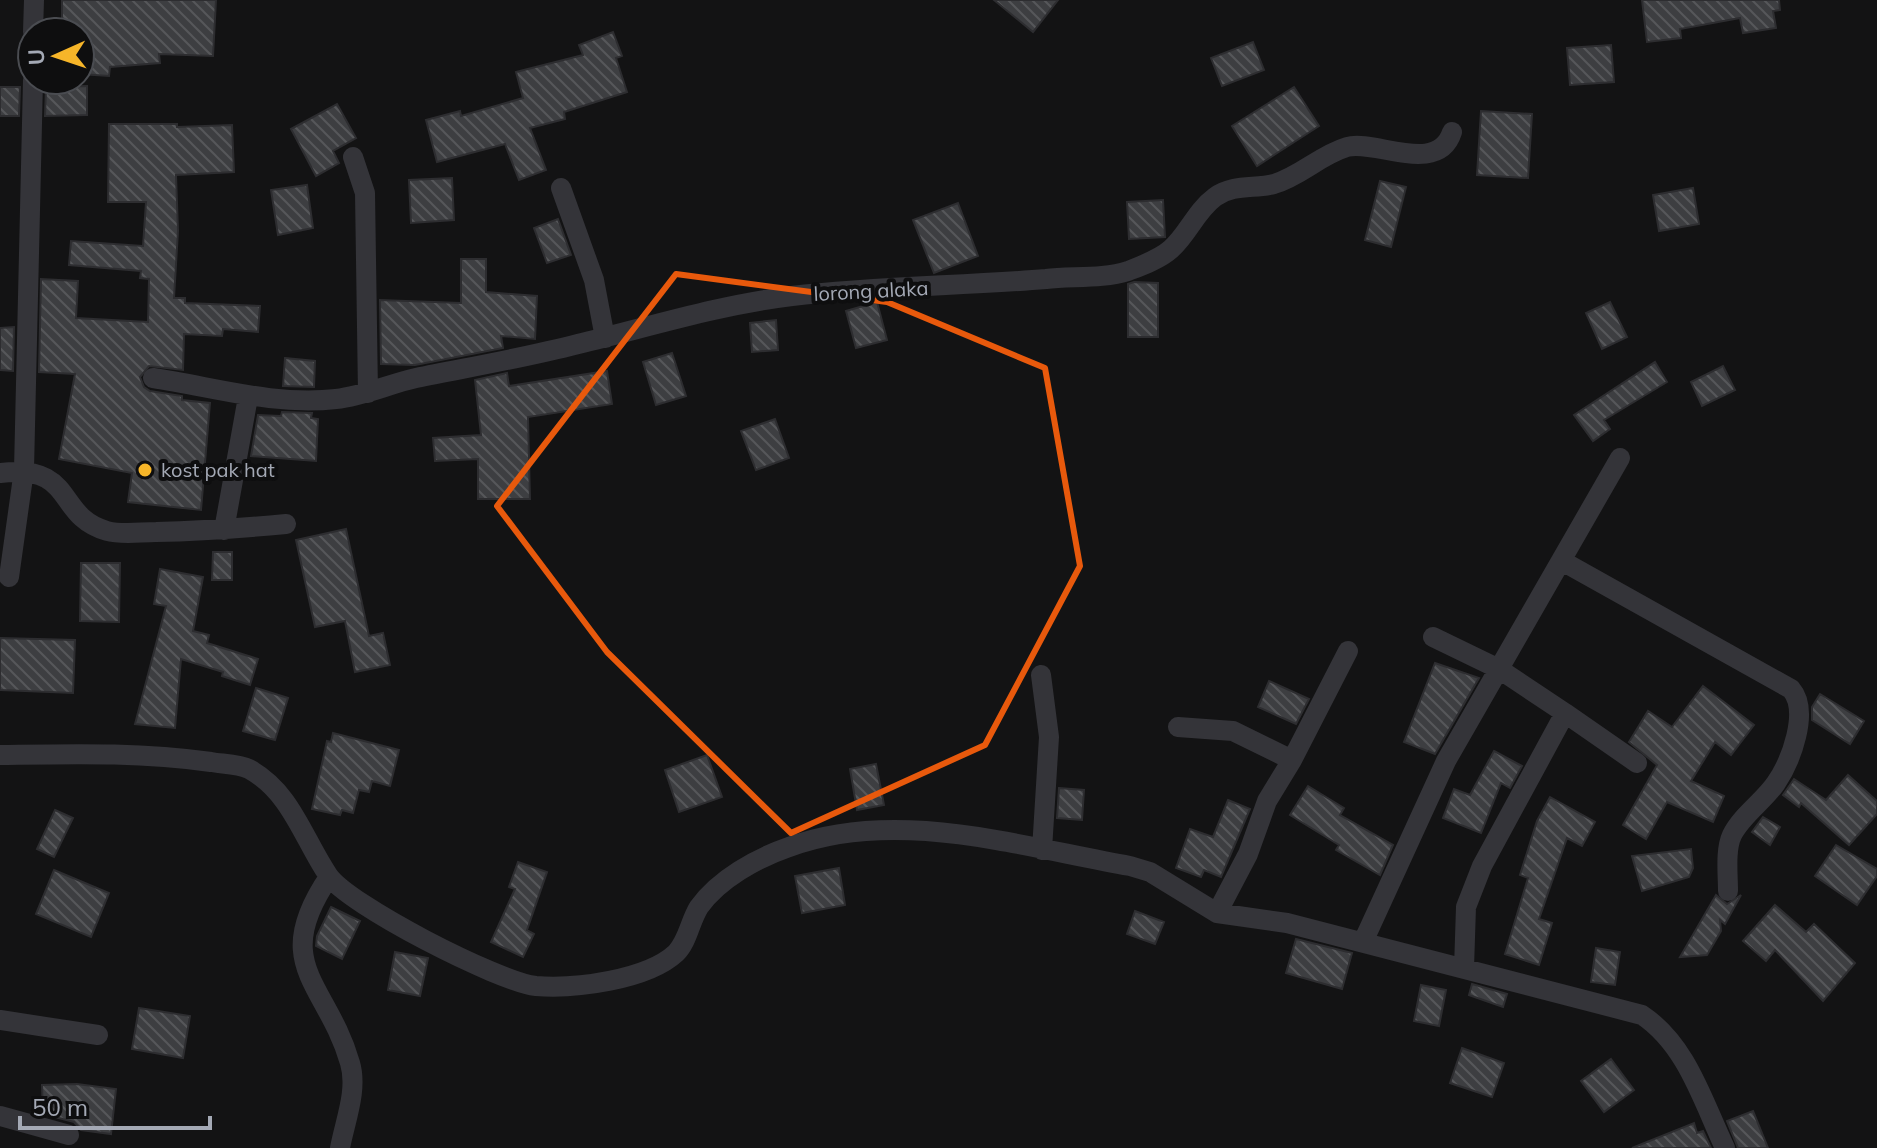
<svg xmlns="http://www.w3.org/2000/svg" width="1877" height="1148" font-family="Mulish,sans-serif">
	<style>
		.building { fill: url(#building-back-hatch); stroke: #2d2d30; stroke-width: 2 }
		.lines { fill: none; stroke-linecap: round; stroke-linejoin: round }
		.minor { stroke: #343439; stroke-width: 20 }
		.marked { fill: none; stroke: #e8590c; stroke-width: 6; stroke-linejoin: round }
		.poi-dot { fill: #f6b529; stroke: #0e0e0f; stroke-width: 3 }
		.labels { text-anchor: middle; stroke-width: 8; stroke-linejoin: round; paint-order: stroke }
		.street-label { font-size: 20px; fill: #a4a9b5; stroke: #0e0e0f }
		.poi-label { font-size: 20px; fill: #a4a9b5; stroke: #0e0e0f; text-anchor: start }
	</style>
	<defs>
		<pattern id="building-back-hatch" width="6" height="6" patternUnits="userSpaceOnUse" patternTransform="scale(2)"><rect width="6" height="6" fill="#3d3e41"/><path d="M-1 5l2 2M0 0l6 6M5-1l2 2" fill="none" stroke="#56575a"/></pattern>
	</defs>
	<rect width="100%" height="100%" fill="#131314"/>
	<path class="building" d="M62,0h154l-3,56 -54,-2 1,9 -50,4 -1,9 -29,-2v-42h-18z
		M994,0h64l-25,32z
		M1642,0h137l1,10 -7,1 3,17 -33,5 -3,-15 -60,11 1,9 -34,4z
		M613,32l9,24 -6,2 11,34 -63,20 1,7 -35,9 16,42 -27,10 -14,-36 -68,18 -11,-42 34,-9 1,5 62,-18 -7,-26 67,-17 -4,-10z
		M1253,42l11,28 -42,16 -11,-28z
		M1611,45l3,37 -44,3 -3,-37z
		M87,86v29l-42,1 1,-29z
		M0,87h20l-1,29h-19z
		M1294,87l25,39 -62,40 -25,-40z
		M337,104l19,34 -23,13 6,12 -23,13 -25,-47z
		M1481,111l51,3 -4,64 -51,-3z
		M109,124h68v3l55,-2 2,47 -58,3 2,56 -4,67h11v5l75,3 -2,26 -35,-3 -1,7 -38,-2 -1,36 -34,-4 -9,11 4,10 6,4 32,5v4l28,3 -9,107 -73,-8 4,-29 -73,-14 16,-85 -36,-2 2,-93 37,2 -2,37 72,4 1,-43 -9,-1 1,-7 -72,-6 2,-24 72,5 3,-44h-38z
		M452,178l2,42 -43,3 -2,-43z
		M1380,181l26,6 -15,60 -26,-7z
		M307,185l6,43 -35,7 -7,-45z
		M1693,188l6,36 -40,7 -6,-36z
		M1163,200l2,37 -36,2 -2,-37z
		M958,203l20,53 -44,17 -21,-53z
		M558,219l13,36 -24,8 -13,-35z
		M461,259h25v33l51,4 -2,43 -34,-3 2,12 -88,17 -34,-1 -1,-64 81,3z
		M1134,282l24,1v54h-30v-53z
		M877,302l10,38 -31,8 -10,-37z
		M1610,302l17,35 -25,12 -16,-36z
		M776,320l2,30 -26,2 -2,-29z
		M14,327l-1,44 -13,-1v-42z
		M672,353l14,43 -30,9 -13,-43z
		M285,358l30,3 -1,26 -31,-1z
		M1655,362l12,20 -63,38 6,9 -17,12 -19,-26z
		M1723,366l12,24 -33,16 -11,-24z
		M607,371l5,33 -84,13 2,82h-52v-40l-43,2 -2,-23 48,-3 -6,-55 32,-7 2,13z
		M282,412l30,1 -1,5 7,1 -2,42 -65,-5 7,-41 23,1z
		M775,419l14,39 -33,12 -15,-39z
		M346,529l23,107 14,-3 7,32 -35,7 -10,-51 -30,6 -19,-87z
		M213,552h19v28h-20z
		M81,563h39l-1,59 -39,-1z
		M160,569l43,8 -10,54 16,4 -2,8 51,16 -8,26 -28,-9 1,-4 -42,-13 -6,69 -40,-4 31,-118 -12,-2z
		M0,638l75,2 -2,53 -73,-3z
		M1435,663l44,15 -44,76 -31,-12z
		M1269,681l40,18 -13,25 -38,-17z
		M1703,686l51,39 -23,30 -16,-13 -24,39 33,15 -11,26 -46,-20 -21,37 -23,-14 34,-60 -28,-23 19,-31 24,16z
		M256,688l32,10 -13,42 -32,-9z
		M1820,694l44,27 -14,23 -38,-24v-13z
		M333,733l66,17 -9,36 -18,-5 -3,11 -10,-2 -6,23 -11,-3 -2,5 -28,-6 15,-68 4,1z
		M1494,751l28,15 -12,22 -9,-5 -20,50 -38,-15 11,-29 16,6z
		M707,755l15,42 -43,15 -14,-42z
		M876,764l8,41 -27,5 -7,-41z
		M1848,775l29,26v13l-28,31 -48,-42 -2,4 -16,-12 11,-16 32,21z
		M1308,786l36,22 -4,7 53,30 -13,30 -44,-25 3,-5 -49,-30z
		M1059,788l25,2 -2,30 -25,-2z
		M1550,797l45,25 -13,24 -15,-8 -28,81 13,4 -13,42 -34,-11 23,-76 -8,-3 17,-54z
		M1228,800l22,9 -29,68 -17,-7 -3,7 -25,-9 14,-39 23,8z
		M55,810l18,8 -19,39 -17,-8z
		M1763,817l17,10 -10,18 -18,-13z
		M1836,845l41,24v7l-20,29 -42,-29z
		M1691,849l2,19 -4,9 -47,14 -10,-35z
		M518,862l29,10 -20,58 7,4 -11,23 -32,-15 24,-53 -6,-2z
		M839,868l6,37 -43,8 -7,-37z
		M54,870l55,23 -18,44 -55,-23z
		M1716,895l11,9 14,-9 -16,29 -5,-4 1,11 -14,24 -27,2z
		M1775,905l31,27 8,-8 41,39 -32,38 -48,-51 -9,11 -23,-20z
		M331,907l29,14 -18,38 -26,-13 1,-10z
		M1135,911l29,11 -9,22 -28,-10z
		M1296,939l56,14 -10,36 -56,-16z
		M1596,948l24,4 -5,33 -24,-3z
		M395,952l33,6 -8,38 -32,-6z
		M1472,984l35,10 -4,13 -34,-12z
		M1421,985l25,5 -7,36 -25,-5z
		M139,1008l51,8 -7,42 -51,-9z
		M1462,1048l42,15 -12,34 -42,-14z
		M1611,1059l23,31 -30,22 -23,-31z
		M77,1084l39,5 -5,45 -30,-4 -7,-8 -31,-8 -1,-29z
		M1753,1111l15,37h-30l-11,-27z
		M1694,1123l3,10 6,-2 8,17h-79z"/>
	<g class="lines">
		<path class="minor" d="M33,32l1,-32
			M353,157l12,36 3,200
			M561,188l33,92 11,58
			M153,378c61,9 121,28 183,21 28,-3 53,-15 80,-21 54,-11 108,-20 162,-34 71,-17 140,-39 214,-48 84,-10 169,-10 254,-17 25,-3 57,0 82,-8 13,-5 32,-12 43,-22 17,-15 25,-38 44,-52 18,-13 39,-8 59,-13 27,-8 46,-29 73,-37 28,-8 91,29 105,-15
			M0,473c77,-9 54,43 107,58 15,4 33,1 49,1 44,-1 87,-4 130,-8
			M224,530l24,-133
			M1562,561l229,128c19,22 0,72 -15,94 -12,18 -34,32 -44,52 -7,15 -4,39 -4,56
			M9,577l15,-107 9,-390
			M1433,637l66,32 66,44 -83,153 -16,41 -2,61
			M1041,675l8,62 -7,113
			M1565,713l72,50
			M1178,727l55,4 59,29
			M0,755c73,-1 138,-3 211,7 11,2 28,2 38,7 42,23 54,69 79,106 20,30 171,107 208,111 39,3 111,-6 140,-33 12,-12 14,-32 23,-46 20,-28 58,-49 90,-60 108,-40 232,0 341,19l20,6 67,41 70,10 355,92c45,30 61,87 83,133
			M329,877c-60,88 -2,106 21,186 8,27 -5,58 -10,85
			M1217,913l31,-59 19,-53 25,-41 56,-109
			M1363,942l83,-181 174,-303
			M0,1020l98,15
			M0,1116l69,19"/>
	</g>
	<path class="marked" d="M676,274l211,28 158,66 35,198 -95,179 -194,88 -184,-181 -110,-146z"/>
	<circle class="poi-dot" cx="145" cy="470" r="8"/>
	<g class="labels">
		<g class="street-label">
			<text transform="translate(871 291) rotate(-3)" y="7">lorong alaka</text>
		</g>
		<g class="poi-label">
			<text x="161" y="477">kost pak hat</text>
		</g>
	</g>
	<g transform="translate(56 56) rotate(267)"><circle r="38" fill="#0e0e0f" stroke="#4a4c51" stroke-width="2"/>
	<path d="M0-6L14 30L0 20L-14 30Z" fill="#f6b529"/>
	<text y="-12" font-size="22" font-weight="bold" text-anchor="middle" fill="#a4a9b5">U</text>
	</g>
	<path d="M20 1116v12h190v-12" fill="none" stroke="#a4a9b5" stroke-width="4"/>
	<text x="32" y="1116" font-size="24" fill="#a4a9b5" stroke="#0e0e0f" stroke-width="6" paint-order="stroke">50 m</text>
</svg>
